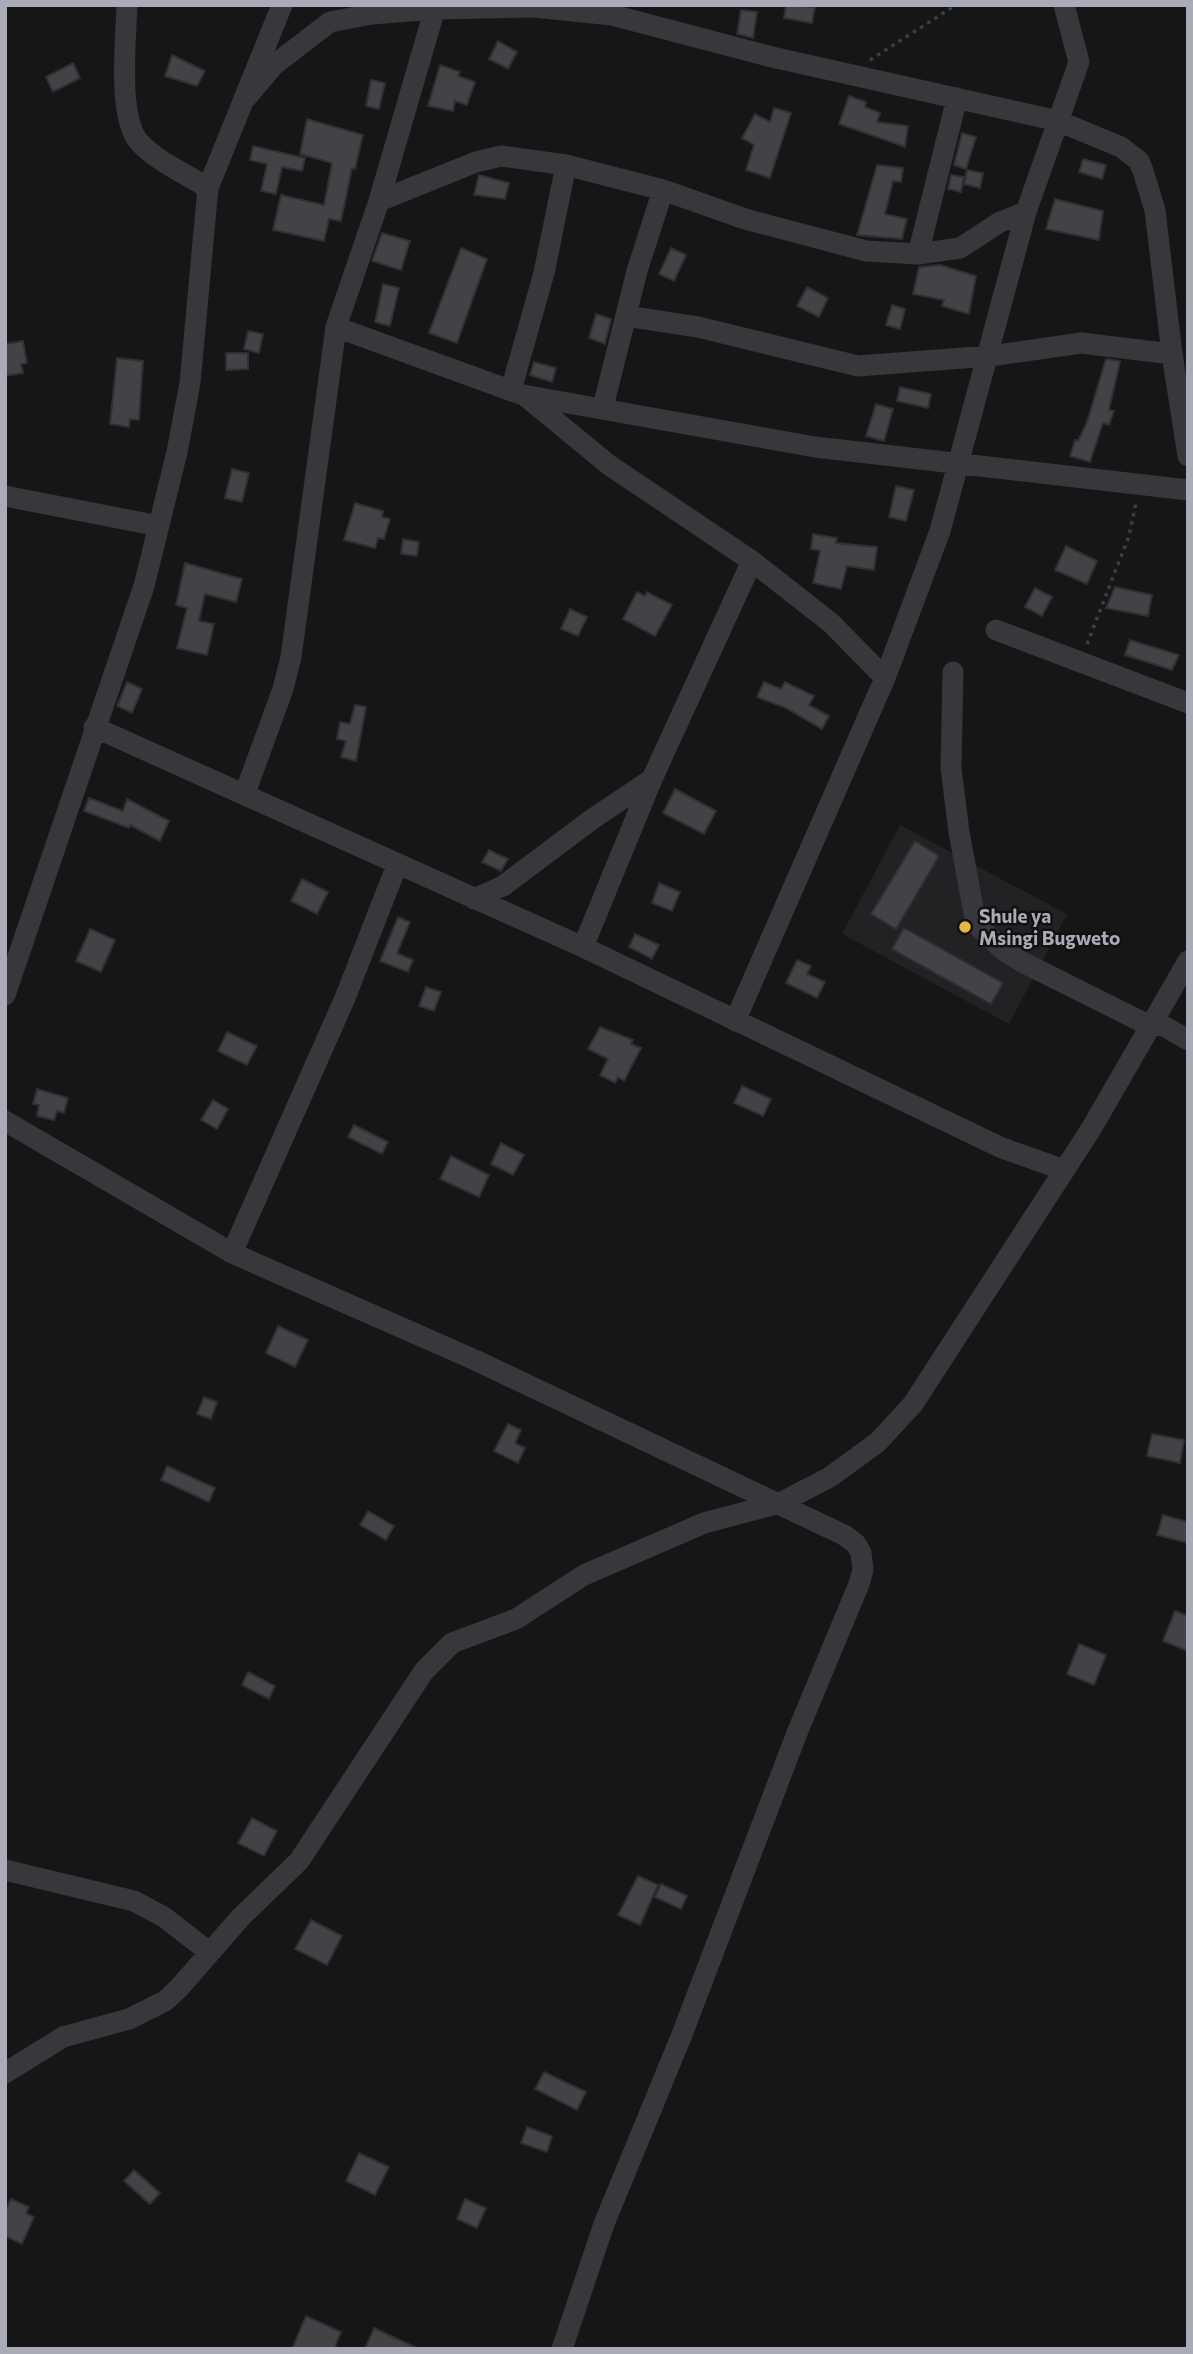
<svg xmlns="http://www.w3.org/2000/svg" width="1193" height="2354" font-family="Commissioner,sans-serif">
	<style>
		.built { fill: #222224 }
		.building { fill: #434347; stroke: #303033; stroke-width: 2 }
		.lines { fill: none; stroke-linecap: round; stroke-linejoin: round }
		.path { stroke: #3d3e43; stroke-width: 3.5; stroke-dasharray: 3.5 5; stroke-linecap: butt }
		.minor { stroke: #37373c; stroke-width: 21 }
		.poi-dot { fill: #e3b742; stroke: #111112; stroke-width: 2.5 }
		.labels { text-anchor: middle; stroke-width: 5; stroke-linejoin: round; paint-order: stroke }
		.poi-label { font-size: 19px; font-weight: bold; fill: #a9acb6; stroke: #111112; text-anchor: start }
	</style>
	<rect width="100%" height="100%" fill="#161617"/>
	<path class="built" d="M900,825l167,89 -58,110 -167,-90z"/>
	<path class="building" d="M786,5l29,2 -3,16 -28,-5z
		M741,10l16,2 -4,26 -16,-4z
		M498,41l19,11 -9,17 -19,-10z
		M172,55l33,16 -8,15 -32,-10z
		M73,63l7,15 -27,14 -7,-15z
		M440,65l20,7 -2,4 17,6 -8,23 -12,-4 -2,10 -25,-5z
		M371,80l14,3 -6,26 -13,-3z
		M849,96l17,6 -1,5 15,6 -3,9 31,4 -3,21 -66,-23z
		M774,108l17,5 -21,65 -24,-8 8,-25 -12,-7 13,-24 15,8z
		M307,119l56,16 -8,34 -3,-1 -11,53 -12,-2 -5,22 -51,-11 8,-35 43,10 8,-42 -32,-9z
		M962,133l14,4 -10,32 -12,-4z
		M253,146l52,12 -3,13 -20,-4 -6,27 -15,-3 6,-27 -17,-4z
		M1083,159l23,6 -4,14 -23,-7z
		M877,165l26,3 -2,14 -8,-1 -8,33 22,5 -5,20 -45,-4z
		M967,170l16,3 -3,15 -16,-4z
		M479,175l30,8 -4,16 -31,-4z
		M951,175l13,2 -3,15 -13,-3z
		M1055,199l48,12 -4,29 -53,-11z
		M382,233l28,8 -9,29 -29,-9z
		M461,248l26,11 -30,84 -28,-10z
		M671,248l15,7 -12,26 -15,-7z
		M940,265l36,11 -7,38 -27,-8 2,-6 -31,-6 6,-27z
		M383,284l16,4 -9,38 -15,-4z
		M807,287l21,11 -9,19 -22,-11z
		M892,305l13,4 -5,20 -14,-4z
		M596,314l15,5 -6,25 -16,-6z
		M248,331l15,3 -4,19 -15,-4z
		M23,341l4,22 -6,1 2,9 -18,3v-32z
		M226,353h22v16l-22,1z
		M117,358l26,3 -4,59 -9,-1 -1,8 -19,-3z
		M1106,359l14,2 -11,49 5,1 -5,14 -6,-2 -13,39 -20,-6 5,-16 3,1 9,-19z
		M534,362l22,6 -4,14 -22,-7z
		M900,387l31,7 -3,14 -31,-7z
		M876,404l17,5 -9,32 -18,-5z
		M232,469l17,4 -7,29 -17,-4z
		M896,486l18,4 -8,31 -17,-4z
		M355,503l28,8 -1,6 8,2 -6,20 -6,-1 -3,10 -31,-8z
		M813,534l24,4 -1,5 41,4 -3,23 -27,-4 -6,23 -28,-6 7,-32 -9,-2z
		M403,539l16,3 -2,14 -16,-2z
		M1066,546l31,15 -10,23 -32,-14z
		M185,563l57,16 -6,23 -31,-8 -6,27 15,3 -7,31 -30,-7 10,-40 -11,-3z
		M1115,587l37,8 -4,21 -42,-8z
		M1035,588l17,9 -10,19 -17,-9z
		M637,592l8,4 2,-4 25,13 -17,31 -32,-17z
		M570,609l17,8 -9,19 -17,-7z
		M1130,640l49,15 -7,15 -47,-15z
		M127,682l15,7 -10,24 -15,-7z
		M764,682l17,7 4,-7 29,14 -5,9 20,11 -7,13 -36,-21 -29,-11z
		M355,705l11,2 -10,54 -15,-4 5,-16 -9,-2 3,-17 10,2z
		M675,789l41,22 -12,23 -41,-21z
		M89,798l34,13 4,-12 42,22 -9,20 -30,-16 -1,3 -45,-17z
		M915,841l24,15 -43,73 -25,-15z
		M489,850l19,9 -7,12 -19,-9z
		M302,879l26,13 -11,22 -26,-13z
		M659,883l21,9 -8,19 -20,-8z
		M398,917l12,5 -13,31 16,7 -5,12 -28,-11z
		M904,928l99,55 -12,21 -99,-55z
		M90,929l25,11 -14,32 -25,-11z
		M635,934l24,11 -7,14 -23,-12z
		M797,960l14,6 -4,8 18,8 -8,16 -31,-15z
		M426,987l15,5 -7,19 -15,-5z
		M600,1027l33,13 -2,4 10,4 -17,33 -6,-4 -3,6 -15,-8 8,-16 -20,-10z
		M227,1032l30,14 -10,19 -29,-14z
		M742,1086l29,13 -8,17 -29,-13z
		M37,1089l31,9 -4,15 -7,-2 -3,9 -17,-4 2,-11 -6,-1z
		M213,1100l15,9 -11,20 -16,-9z
		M354,1125l34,17 -6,12 -34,-17z
		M501,1143l23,12 -11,20 -22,-11z
		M451,1156l38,19 -10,22 -39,-18z
		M278,1326l30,14 -13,27 -29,-14z
		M204,1397l13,5 -6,17 -14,-5z
		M508,1424l13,6 -6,13 10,5 -7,15 -24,-12z
		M1152,1434l32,6 -4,23 -33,-7z
		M167,1466l48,22 -6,14 -48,-22z
		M368,1511l26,15 -8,14 -26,-15z
		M1163,1515l25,7v21l-31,-8z
		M1175,1611l13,5v35l-25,-10z
		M1079,1644l27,11 -12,30 -27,-11z
		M248,1672l27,14 -6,13 -27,-14z
		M252,1818l25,13 -13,25 -26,-13z
		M638,1876l20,9 -18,40 -22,-10z
		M661,1884l26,12 -6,13 -26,-12z
		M311,1920l31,16 -15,29 -32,-16z
		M544,2072l42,20 -9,18 -42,-21z
		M527,2127l25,9 -5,16 -26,-9z
		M359,2153l30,14 -14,28 -29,-14z
		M134,2170l26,23 -10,11 -26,-23z
		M11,2199l18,8 -3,6 8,4 -12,27 -17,-8v-25z
		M465,2199l21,9 -9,20 -20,-9z
		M306,2316l35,16 -7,17h-42z
		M374,2328l45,21h-54z"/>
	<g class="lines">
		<path class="path" d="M870,60l86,-55
			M1087,644l42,-108 7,-33"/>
		<path class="minor" d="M127,5c-1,33 -10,114 13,138 18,19 46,31 68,45
			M246,98l28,-33 56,-43 42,-8 63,-5 99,-2 78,8 160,42 286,64 63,26 18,14 4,10 12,39 17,144 16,102
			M379,201l97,-39 25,-6 65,9 97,25 82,29 121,32 52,3 42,-6 40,-26 26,-10
			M918,254l39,-156
			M626,316l72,11 160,39 132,-10 91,-13 91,11
			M336,327l187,68 292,52 373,43
			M511,390l33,-117 22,-108
			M524,395l85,70 143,96 79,62 54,55
			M603,407l34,-136 26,-81
			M5,496l154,30
			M996,630l192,73
			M953,672l-2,96 8,64 17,92 27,26 21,13 128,64
			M94,727l489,220 419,201 62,22
			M245,793l38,-104 8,-32 45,-330 43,-126 57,-196
			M474,899l29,-13 88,-66 61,-41
			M583,947l69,-168 100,-218
			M5,995l139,-409 33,-134 13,-69 18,-195 74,-183
			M735,1021l150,-343 55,-147 86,-319 53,-150 -15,-57
			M1155,1021l33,19
			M5,1121l227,132 243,107 369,175 12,9 5,9 2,17 -4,14 -62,149 -116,304 -77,187 -42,125
			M232,1253l113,-255 52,-133
			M5,1870l129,31 30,16 45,35
			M5,2073l58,-36 66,-18 36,-18 14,-13 62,-71 58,-56 125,-190 28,-28 64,-24 68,-44 120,-52 76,-20 50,-26 48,-35 35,-38 178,-275 97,-168"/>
	</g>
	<circle class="poi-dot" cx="965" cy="927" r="7"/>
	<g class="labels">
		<g class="poi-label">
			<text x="979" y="923">Shule ya<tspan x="979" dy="22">Msingi Bugweto</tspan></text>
		</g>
	</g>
	<rect width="1193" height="2354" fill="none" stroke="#a9acb6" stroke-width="14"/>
</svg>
